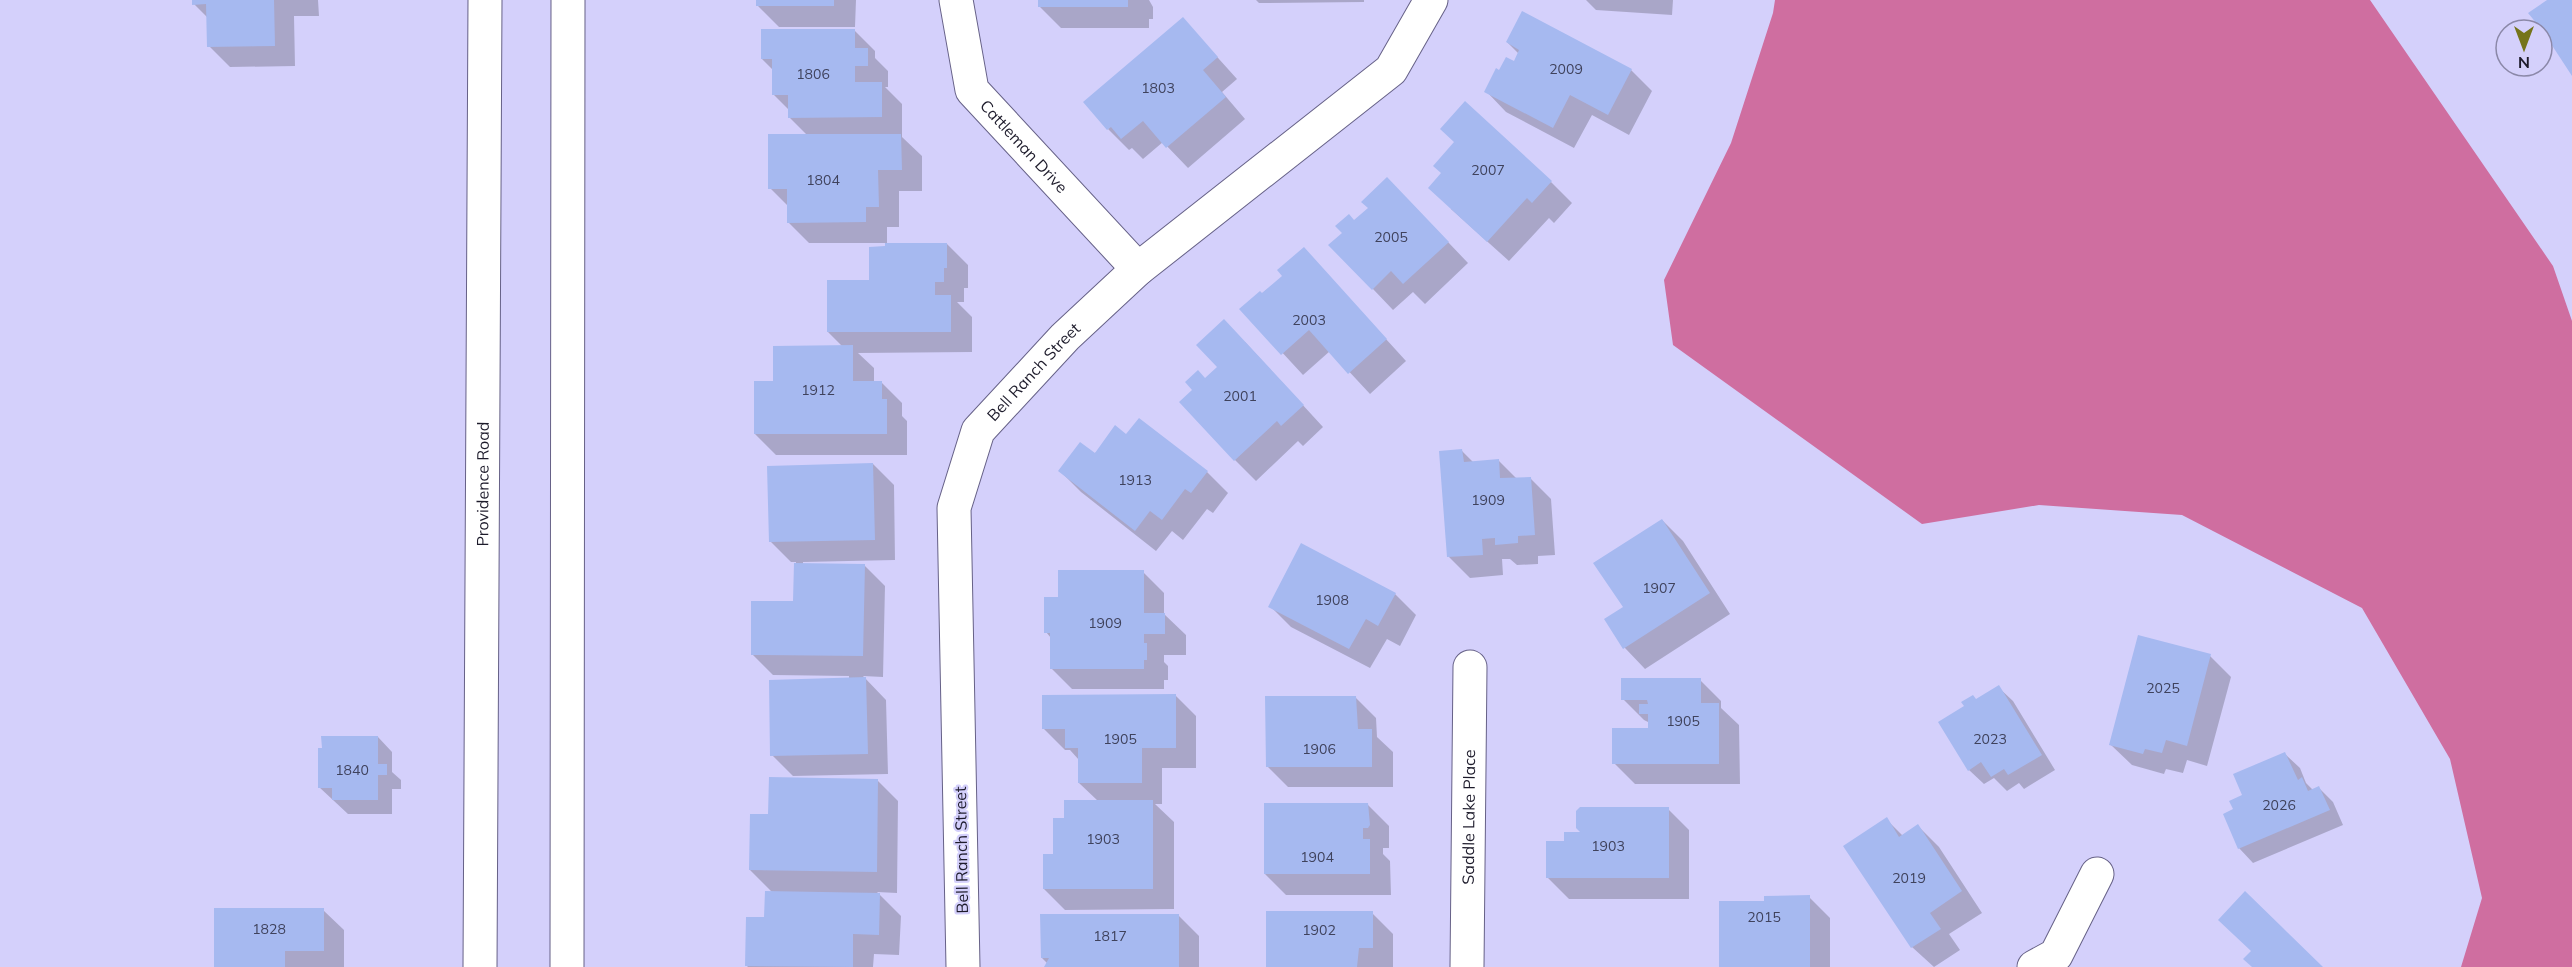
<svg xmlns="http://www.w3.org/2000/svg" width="2572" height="967" font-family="Mulish,sans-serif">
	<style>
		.water { fill: #cf6ea0 }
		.shadow { fill: #0003 }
		.building { fill: #a6b9f0 }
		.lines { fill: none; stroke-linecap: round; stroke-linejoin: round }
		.minor-casing { stroke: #666187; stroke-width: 35 }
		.secondary-casing { stroke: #666187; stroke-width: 35 }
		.minor { stroke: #fff; stroke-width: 33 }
		.secondary { stroke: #fff; stroke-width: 33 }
		.labels { text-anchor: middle; stroke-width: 4.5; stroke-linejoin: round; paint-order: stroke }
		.number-label { font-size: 14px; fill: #3f425c }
		.street-label { font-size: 16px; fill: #1d1b2b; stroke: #d4d0fb }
	</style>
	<rect width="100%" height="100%" fill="#d4d0fb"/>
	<path class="water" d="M1775,0h595l183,266 19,55v646h-111l21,-69 -32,-139 -88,-151 -180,-93 -143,-10 -117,19 -249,-179 -9,-65 67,-137 42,-130z"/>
	<path class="shadow" d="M194,0h124l1,16h-25l1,50 -65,1 -21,-21 -1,-28 -14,-14z
		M758,0h98l-1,27h-76l-21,-21z
		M1040,0h109l4,7v12h-4v9h-88l-21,-21z
		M1256,0h108v2l-105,1z
		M1586,0h87l-1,15 -76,-5z
		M1183,19l54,60 -15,13 23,27 -57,49 -25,-26 -20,17 -11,-11 -3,2 -21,-21z
		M854,30l21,21v7l13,13v16h-3l17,17v33l20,19v35h-23v36h-12v16h-78l-21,-21v-16l-18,-18 37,-53 -18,-18v-7l-16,-16v-24l-11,-11z
		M1507,42l124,28 21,21 -23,44 -37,-20 -18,33 -68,-36 -20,-21 14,-19 14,-9 5,-9z
		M1551,182l21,21 -18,20 -5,-5 -40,43 -58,-52z
		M1408,200l60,63 -43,41 -12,-12 -20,18 -20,-21 -18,-67 15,-14z
		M947,244l21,21v23h-4v14h-7l15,15v35l-114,1 16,15v14h7l21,21v13l5,5v34h-131l-21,-21 20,-51 68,-36 -15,-15 43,-50z
		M1304,249l102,112 -36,33 -40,-43 -27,24 -61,-66 42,-33z
		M1245,342l78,85 -20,19 -5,-5 -42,40 -21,-21 -30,-81z
		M1126,437l81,35 21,21 -15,20 -6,-4 -24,31 -11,-9 -16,20 -75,-59 -21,-21z
		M1462,451l11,11 26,-1 18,18 13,-1 21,21 4,56 -17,1v8l-21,1 -7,-6h-8l1,16 -33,3 -21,-21z
		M873,464l21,21 1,75 -92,2v3h61l21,21 -2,91 -20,-1 23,24 2,74 -95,2 -21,-21 77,-76v-3l-76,-1 -21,-21 43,-51 1,-41h-5l-21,-21z
		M1662,520l21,21 47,73 -85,55 -20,-21 -19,-28 19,-13z
		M1143,572l21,21v21l22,21v20h-22v7l4,4v14h-4v9h-92l-21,-21v-30l-5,-6 14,-33z
		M1395,594l21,21 -16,31 -13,-7 -17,29 -79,-41 -21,-21z
		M2210,656l21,21 -24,89 -20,-6 -4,13 -17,-4 -2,5 -32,-9 -21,-20z
		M1700,680l21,21v7l18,17 1,59h-105l-21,-21 36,-33v-7l-6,-3 -21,-21z
		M1998,687l15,14 42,69 -31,19 -5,-6 -12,8 -13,-13 -10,6 -15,-14 -3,-63z
		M1175,695l21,21v52h-34v36h-7l19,18v87l-109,1 -21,-21 22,-69 32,-19 -19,-18v-23l-9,-10h-5l-21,-21z
		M1355,697l21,21 1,19 16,15v35h-105l-21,-21z
		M378,737l14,15v20l9,8v9h-9v25h-44l-29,-27z
		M2285,754l15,14 6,15 7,7 6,-2 14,14 10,23 -90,38 -14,-15 -5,-38 10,-14z
		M877,780l21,21 -1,92 -20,-1 24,24 -2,39 -25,-1 -1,13h-125l-2,-2 20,-46 7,-26 -23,-23 20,-54z
		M1368,805l21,21v22h-6v6l7,7 1,34h-105l-21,-21z
		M1668,809l21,21v69h-120l-21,-21 17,-36 18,-8z
		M1886,819l17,17 15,-10 21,21 43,66 -33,21 11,16 -26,17 -22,-20z
		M1809,897l21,21v49h-110l45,-65z
		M323,910l21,20v37h-128z
		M1372,913l21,21v33h-125z
		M1178,915l21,21v31h-153l1,-4 -5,-5z"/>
	<path class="building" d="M192,0h82l1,46 -68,1 -1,-43 -14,1z
		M756,0h78v6h-78z
		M1038,0h90v7h-90z
		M2547,0h25v76l-30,-46 -14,-17z
		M1522,11l110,58 -24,46 -38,-20 -17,33 -69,-36 12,-24 3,2 7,-13 8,4 5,-11 -13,-8z
		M1183,17l35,40 -15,13 23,27 -60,51 -23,-27 -22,18 -10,-12 -4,3 -24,-28z
		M761,29h94v19h13v18h-13v16h27v35l-94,1v-23h-16v-36h-11z
		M1465,101l87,80 -20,22 -5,-5 -40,44 -59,-54 13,-15 -8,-7 21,-24 -14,-13z
		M768,134h133l1,36h-24l1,37h-13v15l-79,1v-34h-19z
		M1387,177l62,65 -46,42 -12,-13 -19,19 -44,-45 14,-12 -7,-7 14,-12 5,6 14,-12 -7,-6z
		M885,243h62v25h-3v14h-9v13h16v37h-124v-52h42v-33l16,-1z
		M1304,247l83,92 -39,35 -39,-44 -28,25 -42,-46 21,-18 2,2 20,-17 -5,-6z
		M1224,319l80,86 -23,21 -4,-5 -43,40 -55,-59 13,-12 -7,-8 13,-12 7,8 12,-11 -21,-22z
		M853,345v36h29v18h5v35h-133v-53h19v-35z
		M1139,418l69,53 -17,22 -6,-4 -23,31 -12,-9 -15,20 -77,-60 22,-29 15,11 20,-28 11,9z
		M1462,449l2,13 35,-3 1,19 31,-1 4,58 -17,1v7l-23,2v-7l-13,1 1,16 -36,2 -8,-106z
		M873,463l2,77 -106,2 -2,-76z
		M1662,519l48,74 -87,56 -19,-30 19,-12 -30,-44z
		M1301,543l95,50 -18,33 -12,-7 -17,30 -81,-42z
		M794,563l71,1 -2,92 -112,-1v-54h42z
		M1058,570h86v43h21v21h-21v9h3v17h-3v9h-94v-36h-6v-36h14z
		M2138,635l73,19 -24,92 -21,-6 -4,13 -17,-4 -2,5 -34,-9z
		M866,677l2,77 -98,2 -1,-76z
		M1621,678h80v25h18v61h-107v-36h36v-14h-9v-10h9l-1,-4h-26z
		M1999,685l43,70 -34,20 -4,-6 -13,8 -10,-15 -13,9 -30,-49 26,-16 -3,-4 12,-7 3,4z
		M1176,694v54h-34v35h-64v-35h-13v-19h-23v-34z
		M1265,696h91l2,33h14v38h-106z
		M321,736h57v28h9v11h-9v25h-46v-12h-14v-40h4z
		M2285,752l13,28 4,-3 6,14 11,-5 11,24 -92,39 -15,-35 10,-5 -4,-8 13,-6 -9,-21z
		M769,777l109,2 -1,93 -128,-2 1,-56h18z
		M1064,800h89v89h-110v-35h10v-36h11z
		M1264,803h104l2,22 -2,3h-5v11h7v35h-106z
		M1580,807h89v71h-123v-37h18v-9h16l-4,-4v-17z
		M1887,817l12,20 19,-13 44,67 -32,22 11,16 -30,19 -68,-102z
		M765,891l115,2 -1,42 -26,-1v33l-108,-1 1,-49h18z
		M2245,891l38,37 40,39h-71l-9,-8 8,-8 -33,-31z
		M1810,895v72h-91v-66h45v-5z
		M214,908h110v43h-39v16h-71z
		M1266,911h107v37h-14l-2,19h-91z
		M1040,914h139v53h-135l5,-9h-8z"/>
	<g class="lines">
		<defs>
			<g id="minor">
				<path id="s1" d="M956,0l16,90 166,179"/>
				<path id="s2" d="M963,967l-9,-459 24,-77 87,-94 73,-68 253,-199 40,-70"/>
				<path id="s3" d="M1467,967l3,-300"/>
				<path d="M2034,967l22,-12 41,-81"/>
			</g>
			<g id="secondary">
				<path id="s4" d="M480,967l5,-967"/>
				<path d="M567,967l1,-967"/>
			</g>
		</defs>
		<use href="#minor" class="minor-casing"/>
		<use href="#secondary" class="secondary-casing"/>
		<use href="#minor" class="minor"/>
		<use href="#secondary" class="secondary"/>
	</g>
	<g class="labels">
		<g class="number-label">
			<text x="1566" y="74">2009</text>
			<text x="813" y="79">1806</text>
			<text x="1158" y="93">1803</text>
			<text x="1488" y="175">2007</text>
			<text x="823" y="185">1804</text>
			<text x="1391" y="242">2005</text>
			<text x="1309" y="325">2003</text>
			<text x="818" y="395">1912</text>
			<text x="1240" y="401">2001</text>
			<text x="1135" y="485">1913</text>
			<text x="1488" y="505">1909</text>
			<text x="1659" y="593">1907</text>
			<text x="1332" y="605">1908</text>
			<text x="1105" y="628">1909</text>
			<text x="2163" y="693">2025</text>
			<text x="1683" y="726">1905</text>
			<text x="1120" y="744">1905</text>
			<text x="1990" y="744">2023</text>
			<text x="1319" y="754">1906</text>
			<text x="352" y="775">1840</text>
			<text x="2279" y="810">2026</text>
			<text x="1103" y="844">1903</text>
			<text x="1608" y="851">1903</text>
			<text x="1317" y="862">1904</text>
			<text x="1909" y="883">2019</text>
			<text x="1764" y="922">2015</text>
			<text x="269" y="934">1828</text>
			<text x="1319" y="935">1902</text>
			<text x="1110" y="941">1817</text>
		</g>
		<g class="street-label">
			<text dy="6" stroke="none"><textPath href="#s1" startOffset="168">Cattleman Drive</textPath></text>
			<text dy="6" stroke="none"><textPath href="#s2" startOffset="621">Bell Ranch Street</textPath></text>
			<text dy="6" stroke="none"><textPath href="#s4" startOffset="483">Providence Road</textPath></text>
			<text dy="6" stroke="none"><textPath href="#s3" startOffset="150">Saddle Lake Place</textPath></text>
			<text transform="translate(961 850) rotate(-91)" y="6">Bell Ranch Street</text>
		</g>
	</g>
	<g transform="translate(2524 48) rotate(180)"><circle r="28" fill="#d4d0fb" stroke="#8b88a8" stroke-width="1.5"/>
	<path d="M0-4.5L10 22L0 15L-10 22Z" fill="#75741a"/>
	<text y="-9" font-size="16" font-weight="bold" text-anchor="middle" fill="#1d1b2b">N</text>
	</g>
</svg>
